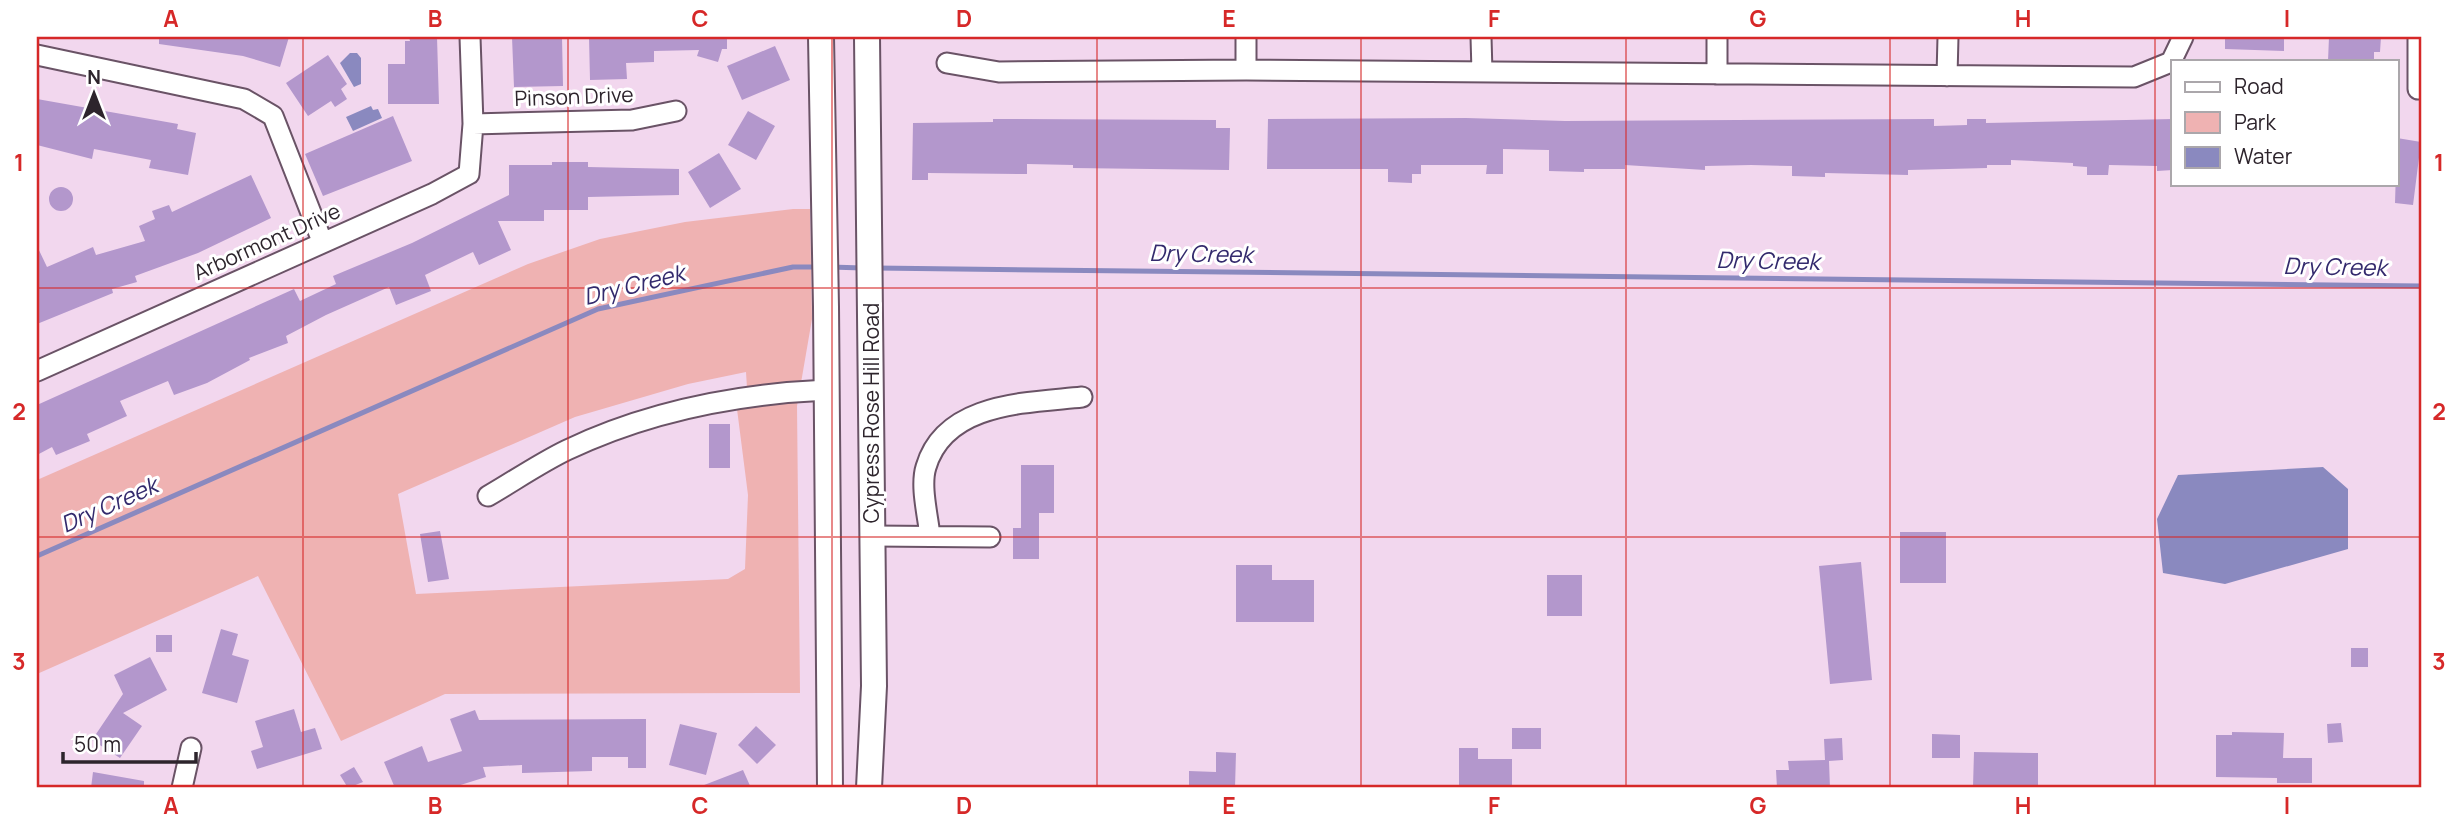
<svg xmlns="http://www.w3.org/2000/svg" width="2458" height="825" font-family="Manrope,sans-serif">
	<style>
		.green { fill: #efb2b2; fill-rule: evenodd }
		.water { fill: #8a89bf }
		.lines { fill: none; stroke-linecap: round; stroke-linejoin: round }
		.stream { stroke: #8a89bf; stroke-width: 5 }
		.building { fill: #b397cc }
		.minor-casing { stroke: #6a5366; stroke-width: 23 }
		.major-casing { stroke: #6a5366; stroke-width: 28 }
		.minor { stroke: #fff; stroke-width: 19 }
		.major { stroke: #fff; stroke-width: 24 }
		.grid { fill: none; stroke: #d62828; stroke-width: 2; stroke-opacity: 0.55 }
		.labels { text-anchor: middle; stroke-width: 6; stroke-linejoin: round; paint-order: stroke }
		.street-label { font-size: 21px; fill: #2d242c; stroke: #fff }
		.water-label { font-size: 23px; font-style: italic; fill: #332a6d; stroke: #fff }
		.neatline { fill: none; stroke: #d62828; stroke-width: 2.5 }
		.grid-label { font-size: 23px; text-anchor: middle; font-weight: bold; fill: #d62828 }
	</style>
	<rect width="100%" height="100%" fill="#f2d7ee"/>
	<path class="green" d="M793,209h17l2,110 -15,87 3,287 -355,1 -104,47 -83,-165 -221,98v-194l491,-216 72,-25 85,-17zM746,372l2,32 -11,5 11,86 -3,74 -17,10 -312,15 -18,-100 177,-77 113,-33z"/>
	<path class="water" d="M350,53h7l4,5v26l-7,3 -14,-24z
		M371,106l2,4 5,-1 4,9 -29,13 -7,-14z
		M2323,467l25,22v60l-123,35 -62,-11 -6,-54 21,-44z"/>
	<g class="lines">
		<path class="stream" d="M830,267l33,1
			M876,268l1545,18
			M37,556l561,-247 195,-42h24"/>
	</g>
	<path class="building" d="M159,37h130l-9,30 -37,-11 -84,-12z
		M409,37h28l2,67h-51v-40h17v-23h5z
		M512,37h50l1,49 -49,1z
		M589,37h138v12h-5l-4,13 -21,-6 2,-6 -45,1v11l-28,1 1,16 -37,1z
		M2225,37h59v14l-59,-2z
		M2329,37h52l-1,15h-6v9h-46z
		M775,46l15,34 -48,20 -15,-34z
		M328,55l19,29 -6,5 6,10 -12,8 -4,-6 -23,15 -22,-33z
		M37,99l141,25 -1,5 19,4 -8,42 -39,-7 2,-8 -57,-11 -2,10 -55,-14z
		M748,111l27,15 -19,34 -28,-15z
		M393,116l19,45 -89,35 -18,-42z
		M1466,118l99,3 369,-2v7l33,-1v-6h19v4l187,-4v51l-16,1v-5l-48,-1 -1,10h-21v-8l-14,-1v-3l-62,-3v5h-24v3l-79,2v5l-83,-2v4l-33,-1v-10l-41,-1 -46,1v4l-80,-5v4h-41v3l-35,-1v-21l-46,-1v25h-17l1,-9h-66v9h-9v9l-24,-1v-13h-121l1,-50z
		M993,119l223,1v8h14l-1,42 -156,-2v-3l-46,-1v10l-99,-1v7h-16l1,-57 80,-1z
		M2397,138l24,4 -8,63 -18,-2z
		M719,153l22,36 -31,19 -22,-36z
		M552,162h36v5l91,2v26l-91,2v13h-44v11h-46l13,29 -32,15 -6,-13 -48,23 6,16 -35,14 -7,-18 -63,28 -40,21 2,7 -39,15 1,2 -43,23 -33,12 -6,-14 -48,20 7,15 -40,18 3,7 -34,14 -4,-8 -15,8v-50l257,-116 6,12 36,-17 -3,-8 79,-33 97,-48v-30h43z
		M251,175l20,43 -73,35 -63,23 2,6 -25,7 1,4 -76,31v-78l10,21 46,-20 3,8 49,-14 -6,-15 16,-7 -3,-8 17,-6 3,7z
		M49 199a12 12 0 1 1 24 0a12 12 0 1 1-24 0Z
		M709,424h21v44h-21z
		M1021,465h33v48h-15v46h-26v-31h8z
		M440,531l9,48 -21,3 -8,-48z
		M1900,532h46v51h-46z
		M1861,562l11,118 -42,4 -11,-118z
		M1236,565h36v15h42v42h-78z
		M1547,575h35v41h-35z
		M221,629l17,5 -6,21 17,5 -12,43 -35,-10z
		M156,635h16v17h-16z
		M2351,648h17v19h-17z
		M150,657l17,33 -44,23 19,13 -22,32 -28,-18 31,-46 -9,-19z
		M294,709l7,23 14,-4 7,21 -65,20 -6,-18 12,-4 -8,-26z
		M475,710l4,10 167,-1v49h-18v-11h-36v14l-70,2v-8l-39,2 3,10 -35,11h-56l-11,-26 38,-16 6,16 34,-11 -12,-32z
		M2341,723l2,19 -15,1 -1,-19z
		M680,724l37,9 -11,42 -37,-10z
		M756,726l20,19 -19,19 -19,-19z
		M1512,728h29v21h-29z
		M2232,732l52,1 -1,25h29v25h-35v-5l-61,-1v-42h16z
		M1932,734l28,1v23h-28z
		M1842,738l1,22 -14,1 1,27h-53l-1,-18h13l-1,-9 37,-1 -1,-21z
		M1459,748h19v11h34v29h-53z
		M1216,752l20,1 -1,35h-46v-17l27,1z
		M1974,752l64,1v34h-65z
		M354,767l9,15 -15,6 -8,-13z
		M743,770l8,18h-51l-1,-1z
		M93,772l51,9v7h-53z"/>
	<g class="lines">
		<defs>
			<path id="minor" d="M1481,37l1,35
				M2418,37v52h3
				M37,55l207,44 29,17 49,125
				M947,63l52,9 247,-2 888,7 37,-15 12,-25
				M1246,70v-33
				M1717,74v-37
				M1947,76l1,-39
				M473,124l159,-4 44,-9
				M37,371l395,-177 37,-20 4,-50 -3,-87
				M488,496c26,-15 52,-33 79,-46 82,-39 170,-56 260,-60
				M873,536l117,1
				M930,536c-2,-20 -10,-50 -4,-69 19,-65 101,-64 156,-70
				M182,788l9,-40"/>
			<path id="major" d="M821,37l5,270 4,481
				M867,37l7,649 -5,102"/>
		</defs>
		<use href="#minor" class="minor-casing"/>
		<use href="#major" class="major-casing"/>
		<use href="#minor" class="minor"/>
		<use href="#major" class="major"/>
	</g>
	<path class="grid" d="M303,37v751M568,37v751M832,37v751M1097,37v751M1361,37v751M1626,37v751M1890,37v751M2155,37v751M37,288h2384M37,537h2384"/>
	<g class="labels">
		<g class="street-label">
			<text transform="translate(574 97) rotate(-2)" y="7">Pinson Drive</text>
			<text transform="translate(267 242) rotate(-24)" y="7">Arbormont Drive</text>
			<text transform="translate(872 413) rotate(-90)" y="7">Cypress Rose Hill Road</text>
		</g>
		<g class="water-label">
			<text transform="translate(1201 254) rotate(1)" y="8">Dry Creek</text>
			<text transform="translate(1768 261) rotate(1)" y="8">Dry Creek</text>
			<text transform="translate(2335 267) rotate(1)" y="8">Dry Creek</text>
			<text transform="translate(634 285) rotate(-14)" y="8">Dry Creek</text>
			<text transform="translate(109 505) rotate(-24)" y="8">Dry Creek</text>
		</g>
	</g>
	<rect width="2458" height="825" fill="none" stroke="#ffffff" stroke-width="77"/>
	<rect x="2171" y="60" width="228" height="126" fill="#ffffff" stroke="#aba7ab" stroke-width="2"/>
	<rect x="2185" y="82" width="35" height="10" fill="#ffffff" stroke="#aba7ab" stroke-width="2"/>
	<text x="2234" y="94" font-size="21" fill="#2d242c">Road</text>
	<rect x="2185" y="112" width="35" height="21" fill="#efb2b2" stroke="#aba7ab" stroke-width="2"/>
	<text x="2234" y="130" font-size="21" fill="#2d242c">Park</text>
	<rect x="2185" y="147" width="35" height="21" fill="#8a89bf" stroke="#aba7ab" stroke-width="2"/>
	<text x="2234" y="164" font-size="21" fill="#2d242c">Water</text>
	<g transform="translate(94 94)" stroke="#ffffff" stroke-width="5" paint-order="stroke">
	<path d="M0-5L12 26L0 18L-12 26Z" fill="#2d242c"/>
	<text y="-10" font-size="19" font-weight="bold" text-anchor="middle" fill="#2d242c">N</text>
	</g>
	<path d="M63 752v10h133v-10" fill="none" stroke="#2d242c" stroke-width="3.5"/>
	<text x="74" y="752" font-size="21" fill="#2d242c" stroke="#ffffff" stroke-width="5" paint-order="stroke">50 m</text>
	<rect x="38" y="38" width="2382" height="748" class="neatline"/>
	<g class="grid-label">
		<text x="171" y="27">A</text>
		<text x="435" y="27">B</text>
		<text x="700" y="27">C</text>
		<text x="964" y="27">D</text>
		<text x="1229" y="27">E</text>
		<text x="1494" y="27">F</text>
		<text x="1758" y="27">G</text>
		<text x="2023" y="27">H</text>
		<text x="2287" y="27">I</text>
		<text x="19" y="171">1</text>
		<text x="2439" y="171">1</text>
		<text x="19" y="420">2</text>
		<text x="2439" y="420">2</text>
		<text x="19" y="670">3</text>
		<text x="2439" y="670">3</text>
		<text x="171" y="814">A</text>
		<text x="435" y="814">B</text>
		<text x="700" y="814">C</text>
		<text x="964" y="814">D</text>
		<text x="1229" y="814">E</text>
		<text x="1494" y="814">F</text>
		<text x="1758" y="814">G</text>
		<text x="2023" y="814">H</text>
		<text x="2287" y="814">I</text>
	</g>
</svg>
